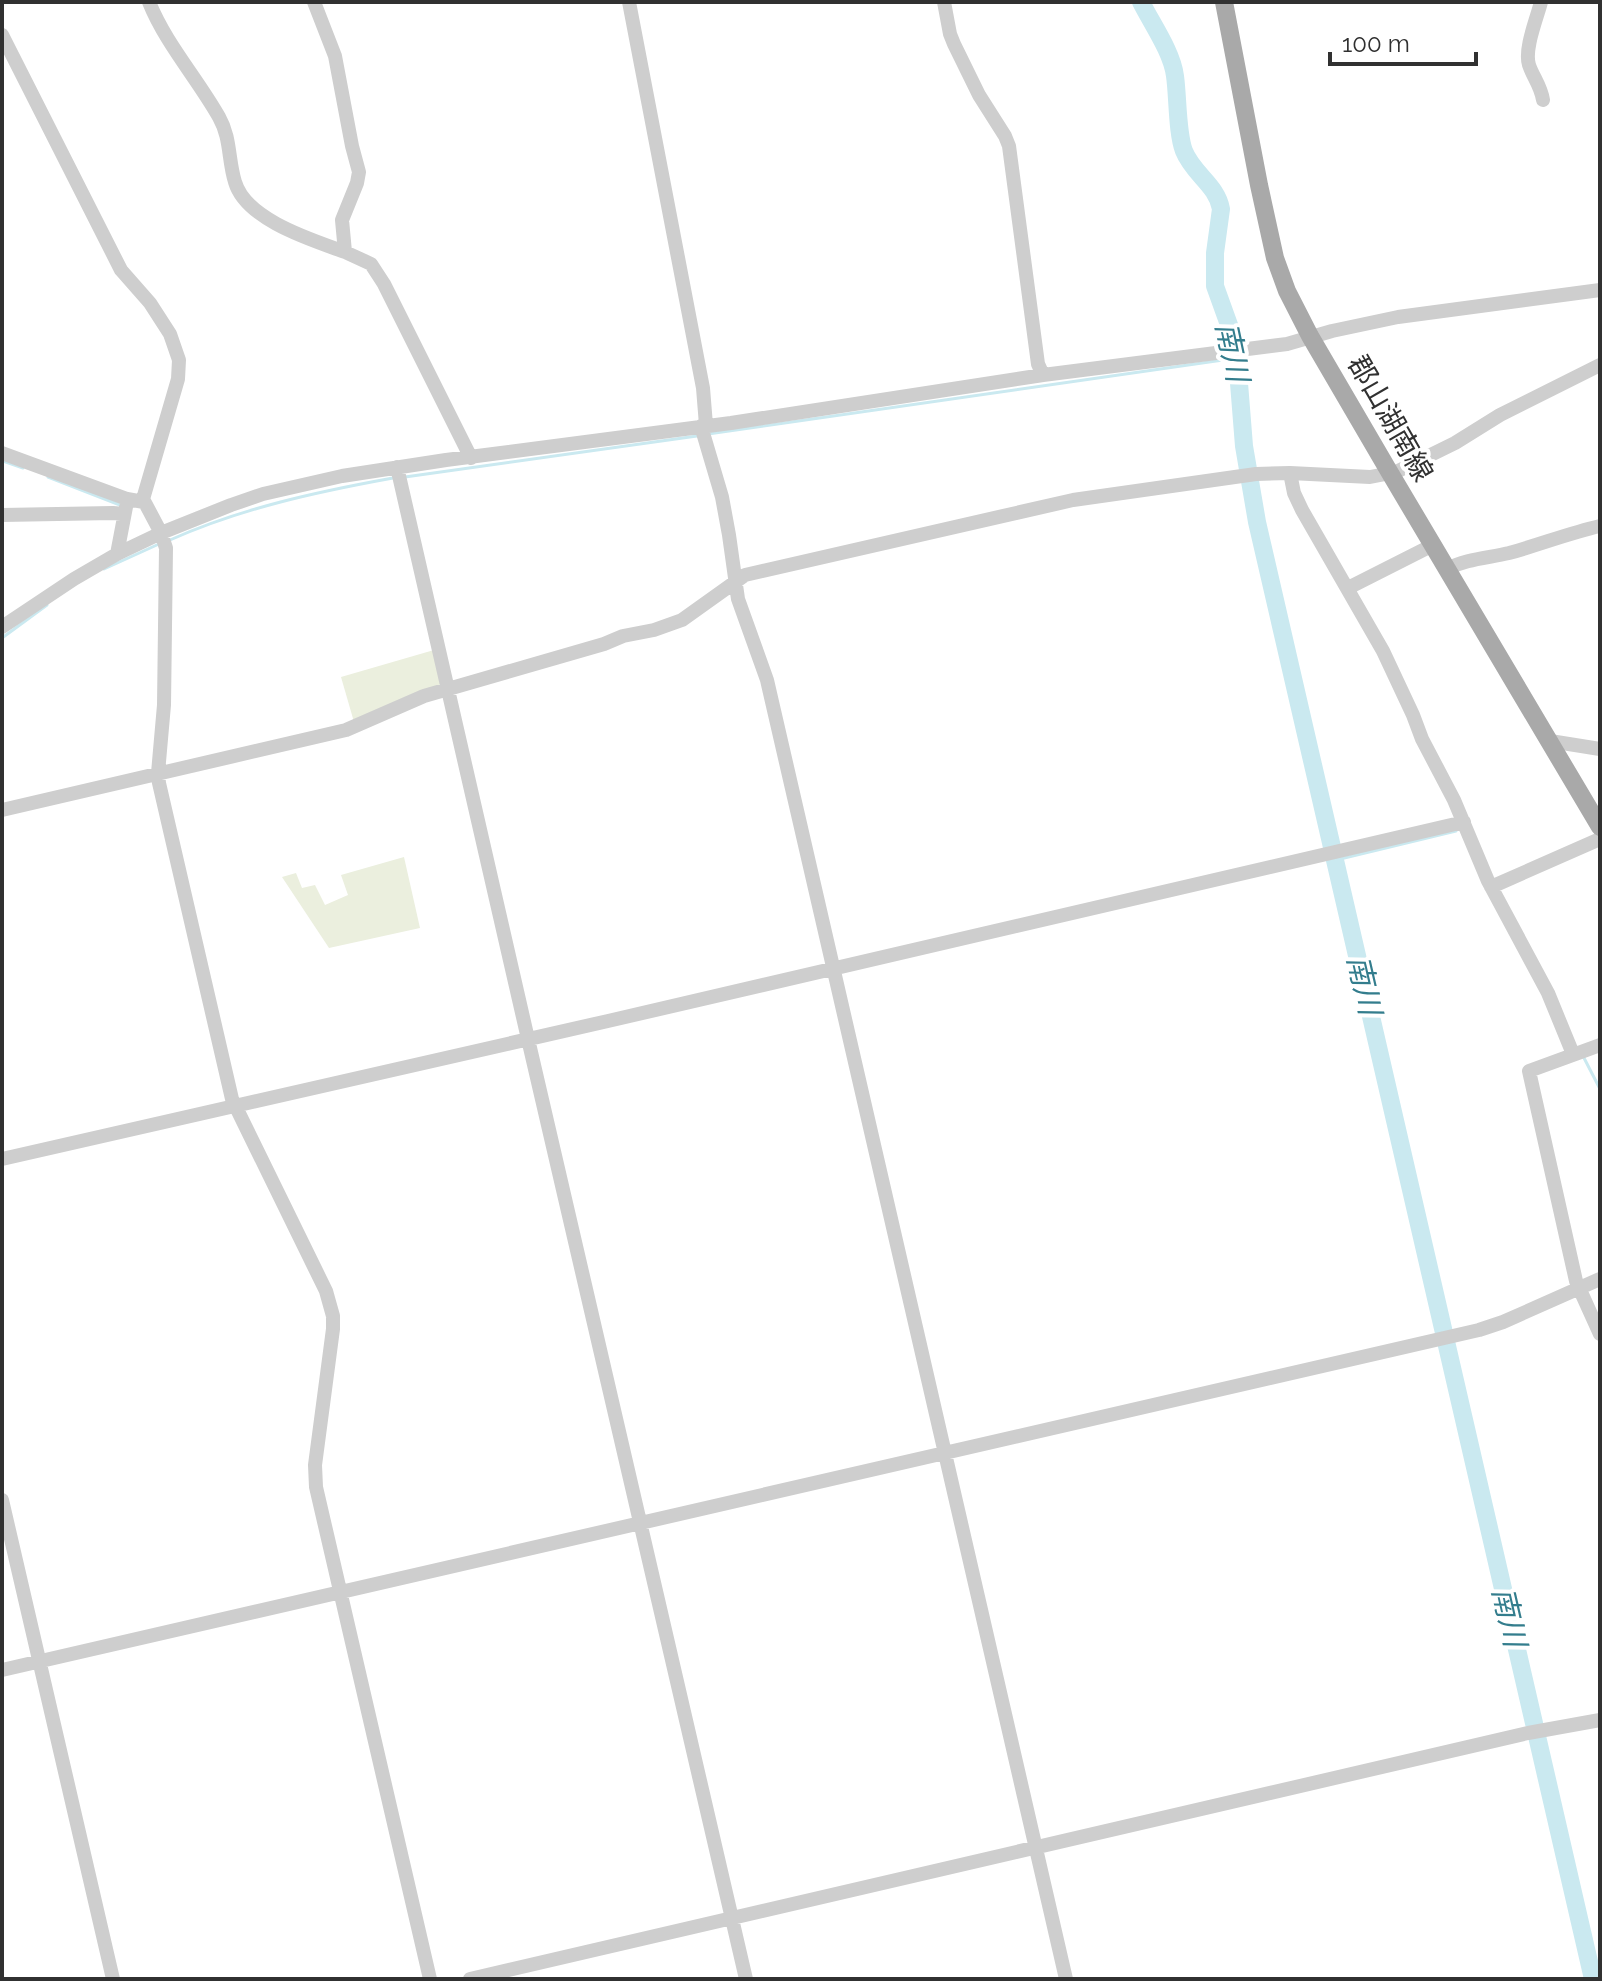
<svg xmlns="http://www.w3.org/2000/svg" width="1602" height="1981" font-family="Raleway,'Noto Sans JP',sans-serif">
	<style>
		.green { fill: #ebefde }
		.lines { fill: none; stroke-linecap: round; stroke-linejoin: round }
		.stream { stroke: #cae9f0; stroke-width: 3 }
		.river { stroke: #cae9f0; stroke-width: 18 }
		.minor { stroke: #cecece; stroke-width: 14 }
		.major { stroke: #a9a9a9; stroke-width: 18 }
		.labels { text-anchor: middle; stroke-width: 8; stroke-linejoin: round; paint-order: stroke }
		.street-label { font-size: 28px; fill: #313131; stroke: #fff }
		.water-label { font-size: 30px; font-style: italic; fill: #337d8d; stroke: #fff }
	</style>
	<rect width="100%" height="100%" fill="#fff"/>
	<path class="green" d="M434,650l7,34 -87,38 -13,-45z
		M404,857l16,71 -91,20 -47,-71 14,-4 6,15 13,-3 10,20 23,-10 -7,-20z"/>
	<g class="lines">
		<path class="stream" d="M708,434l529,-76
			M3,461l20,7
			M48,477l72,28
			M405,477l292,-41
			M170,540c72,-32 146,-48 223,-62
			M104,569l55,-25
			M2,638l45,-33
			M1336,860l120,-29
			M1583,1056l17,33"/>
		<path class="river" d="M1141,2c11,22 31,50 34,74 3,21 2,57 9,75 9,23 33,34 37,58l-6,44v33l18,50 4,22 7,88 13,76 336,1457"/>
		<path class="minor" d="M149,2c17,42 48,76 70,115 12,21 9,43 16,65 11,38 77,58 110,70
			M314,2l21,54 17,90 7,26 -2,11 -15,37 3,32 26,12 13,20 87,174
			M629,2l74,386 3,37
			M944,2l6,32 4,10 25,51 26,41 4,10 29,218 5,11
			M1541,2c-4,16 -17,47 -12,63 4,12 12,21 14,35
			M2,35l119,235 29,33 20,31 9,26 -1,19 -35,120 18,34 5,15 -2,157 -6,68 1,10 73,316 94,192 7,25v13l-18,136 1,22 114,492
			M701,426l21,71 7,38 9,64 29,81 299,1299
			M2,453l125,46 17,3
			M397,467l131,572 218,940
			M1290,473l4,20 8,17 81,141 30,64 9,24 32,61 34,81 60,112 25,61
			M2,515l111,-2 11,1
			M117,554l9,-47
			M1447,569c19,-10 41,-11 62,-16 30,-8 60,-20 91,-27
			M1348,588l85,-43
			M2,627l72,-48 43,-25 44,-21 70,-28 32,-11 79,-18 104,-16 285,-37 312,-48 244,-31 45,-13 66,-14 202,-27
			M1550,741l50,8
			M2,810l344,-80 78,-34 180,-52 19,-8 31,-6 28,-10 63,-45 328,-75 183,-26 34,-1 80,4 26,-5 59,-29 45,-28 100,-50
			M1491,887l109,-48
			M1600,1045l-71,26 47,210 24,53
			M2,1159l606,-138 856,-199
			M2,1500l111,479
			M2,1670l1477,-340 24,-8 97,-43
			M470,1979l1058,-246 72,-13"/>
		<path class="major" d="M1224,2l35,183 16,73 12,33 23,45 80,137 210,354"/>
	</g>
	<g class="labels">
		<g class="street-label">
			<text transform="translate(1391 418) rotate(60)" y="10">郡山湖南線</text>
		</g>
		<g class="water-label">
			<text transform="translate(1232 352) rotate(78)" y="10">南川</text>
			<text transform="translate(1364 985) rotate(77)" y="10">南川</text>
			<text transform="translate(1509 1617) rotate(77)" y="10">南川</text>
		</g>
	</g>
	<rect width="1602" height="1981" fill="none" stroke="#313131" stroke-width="8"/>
	<path d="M1330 52v12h146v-12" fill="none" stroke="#313131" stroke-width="4"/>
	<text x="1342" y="52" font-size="24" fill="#313131" stroke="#ffffff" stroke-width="6" paint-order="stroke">100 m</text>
</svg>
